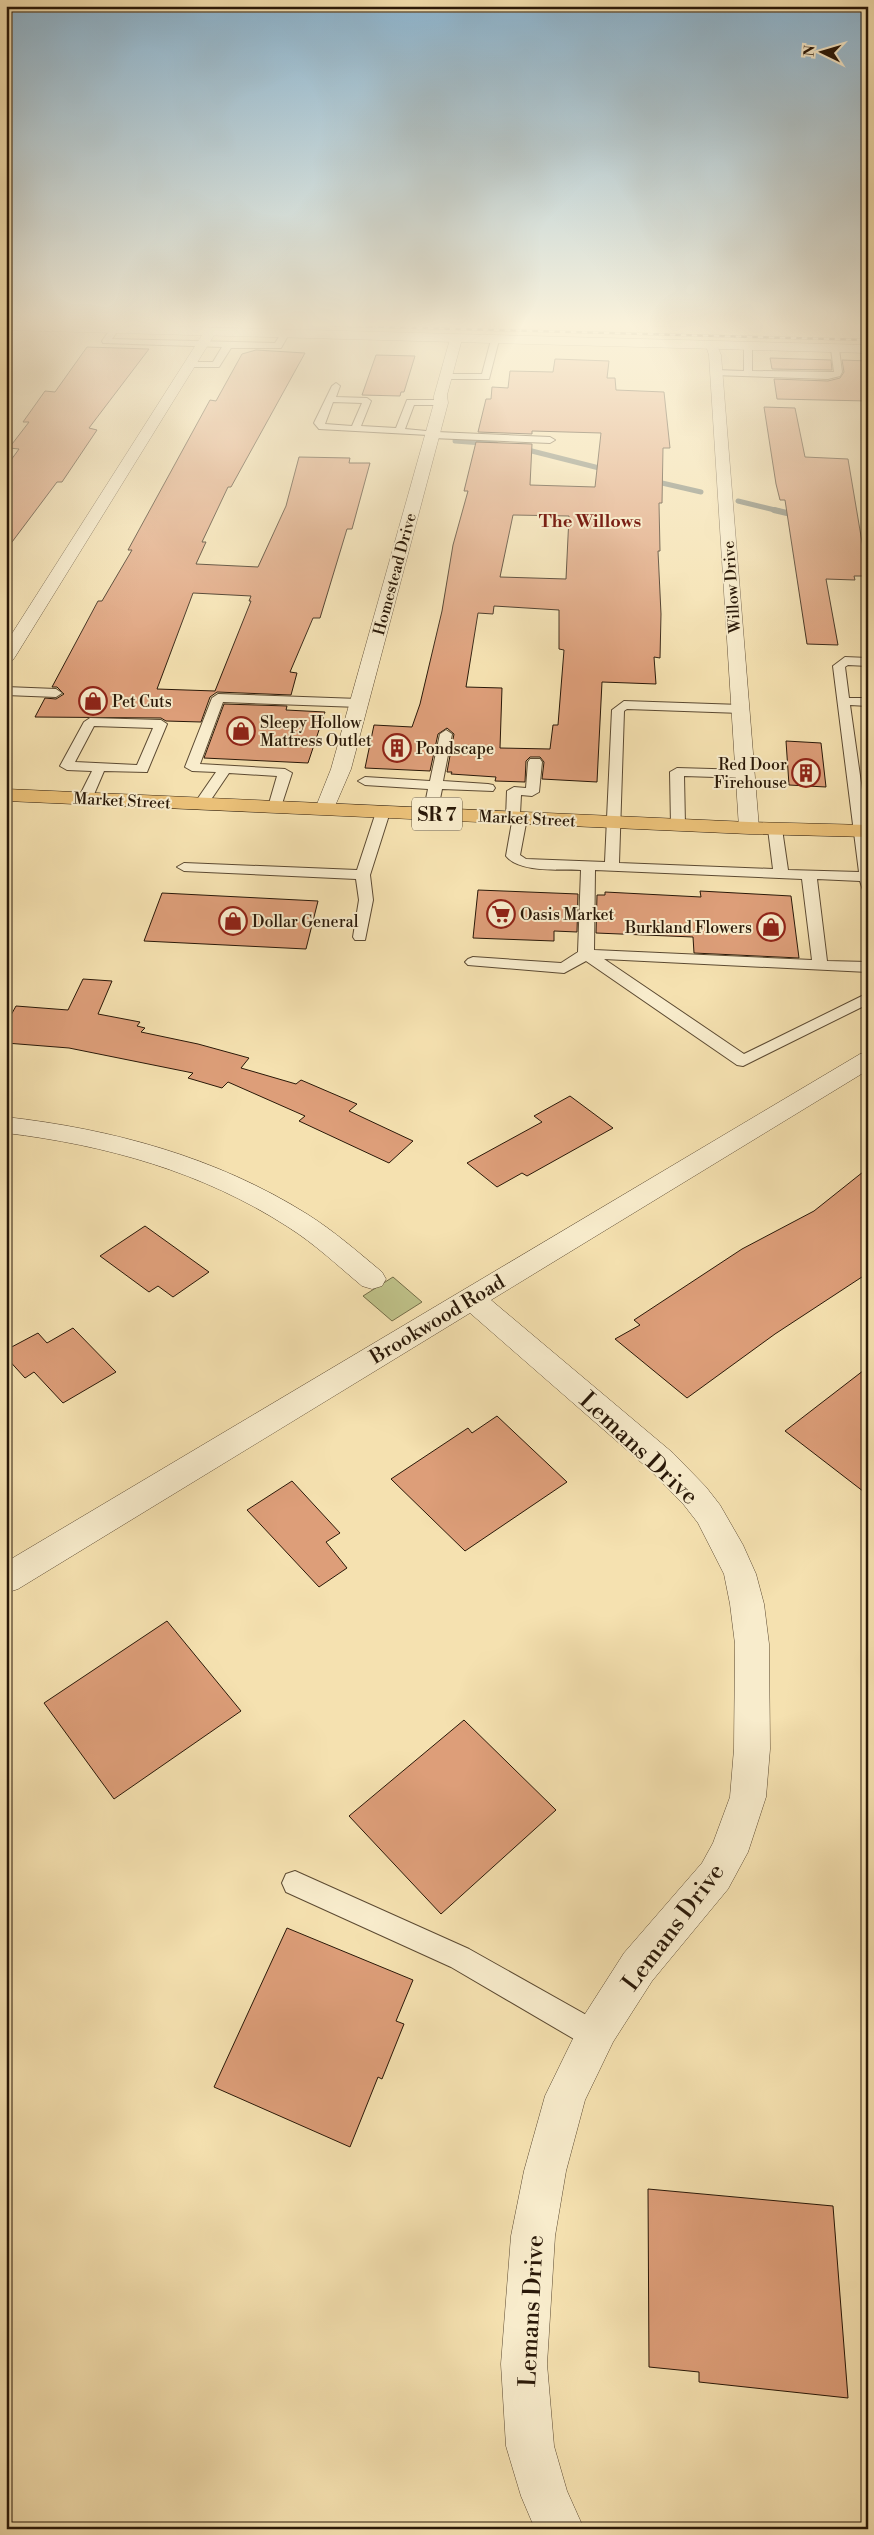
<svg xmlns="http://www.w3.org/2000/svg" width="874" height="2535" font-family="'Libre Bodoni',serif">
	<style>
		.green { fill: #bfc289; stroke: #746d48 }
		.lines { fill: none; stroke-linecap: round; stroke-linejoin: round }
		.stream-far1 { stroke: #727a71; stroke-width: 5 }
		.stream { stroke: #727a71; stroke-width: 6 }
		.building { fill: #dd9e79; stroke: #291808; fill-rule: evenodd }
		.service-casing { stroke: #5c4a32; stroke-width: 2 }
		.minor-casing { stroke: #5c4a32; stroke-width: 1 }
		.tertiary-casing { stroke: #5c4a32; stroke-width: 1 }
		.primary-casing { stroke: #291808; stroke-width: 1 }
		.service { fill: #f8eccc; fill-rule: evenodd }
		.minor { fill: #f8eccc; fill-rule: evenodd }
		.tertiary { fill: #f8eccc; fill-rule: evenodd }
		.primary { fill: #eac078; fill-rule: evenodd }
		.rail-casing { stroke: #291808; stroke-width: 2.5 }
		.rail { stroke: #f8eccc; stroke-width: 2; stroke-dasharray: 5.5; stroke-linecap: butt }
		.labels { text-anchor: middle; stroke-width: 4; stroke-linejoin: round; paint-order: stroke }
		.far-street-label { font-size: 16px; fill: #291808; stroke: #f8eccc }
		.far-poi-label { font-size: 16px; fill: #291808; stroke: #f8eccc; text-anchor: start }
		.far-neighbourhood-label { font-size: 18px; font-weight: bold; fill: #7a1f14; stroke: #f8eccc }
		.shield { fill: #f8eccc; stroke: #675843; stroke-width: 1 }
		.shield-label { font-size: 19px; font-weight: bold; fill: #291808 }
		.street-label { font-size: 20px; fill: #291808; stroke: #f8eccc }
		.near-street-label { font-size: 24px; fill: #291808; stroke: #f8eccc }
	</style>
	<rect width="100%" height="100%" fill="#f5e1b0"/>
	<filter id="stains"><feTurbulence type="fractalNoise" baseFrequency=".004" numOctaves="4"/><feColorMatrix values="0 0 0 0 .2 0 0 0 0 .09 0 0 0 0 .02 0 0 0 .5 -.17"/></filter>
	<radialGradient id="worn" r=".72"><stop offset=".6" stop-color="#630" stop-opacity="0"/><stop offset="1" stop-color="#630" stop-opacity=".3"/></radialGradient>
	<path class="green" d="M588,322h109l1,5 -110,-3z
		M393,1277l29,25 -30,19 -29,-25z"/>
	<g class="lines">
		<path class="stream-far1" d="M455,441l41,3
			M520,448l91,23
			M649,480l52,12
			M738,501l41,10"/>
		<path class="stream" d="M774,510l26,6"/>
	</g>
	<path class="building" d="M87,347l62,2 -60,79 8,2 -35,52h-5l-51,68v-83l13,-18 -10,-1 20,-26h-6l22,-31 10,1z
		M256,350l49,3 -74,134h-3l-26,55h4l-10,22 62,3 28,-61 13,-49 51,1 -1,5h21l-18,66h-5l-27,89h-7l-23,54 7,1 -6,22 -74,-3 -7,5 -9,25 -35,-1 -5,-3 -126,-1 10,-19 11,1 8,-5 -7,-7h-5l46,-86h4l30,-51h-4l82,-150 6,1 26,-47zM193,593l58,3 -2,5h2l-36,90 -58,-2z
		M376,355l39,1 -11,36h-3l-1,4 -38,-1z
		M770,358l61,2 1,10 -60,-1z
		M555,359l54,2 -2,17h8l1,12 48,2 6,56h-7l-1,55h-3l1,48h-2l3,63 -1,44 -6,-1 2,27 -54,-2 -5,100 -55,-3 2,-17 -4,-5h-10l-4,4 -1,21 -30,-1 1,-4 -45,-3 1,-2h-5l7,-38 -7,-6 -9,6 -8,37 -65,-3 9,-43 38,2 8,-23 22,-93 11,-66 15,-54h-4l12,-49 56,2 -2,41 65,2 6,-54 -69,-2v3l-54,-2 8,-33h5l1,-12 16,1 2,-17 43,1zM513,515l56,1 -3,63 -66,-2zM494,606l65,4v39l5,1 -6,75h-5l-3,24 -50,-1 2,-60 -36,-1 12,-74 15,1z
		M842,360l26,1v40l-91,-2 -3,-20 54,2 12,-3 4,-6z
		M764,407l31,1 10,49 43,2 15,89h5v28h-14l1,4 -29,-1 12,66 -31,-1 -22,-144h-5l-4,-16z
		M224,704l63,2 -1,4 39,2 -17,51 -104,-5z
		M786,741l35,2 5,44 -37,-2z
		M478,890l100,4 -1,38 -23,-1v10l-81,-3z
		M700,891l91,5 8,62 -105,-5 -1,-16 -97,-4 1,-38h8v-3l96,5z
		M162,893l156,8 -12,48 -162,-8z
		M83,979l29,2 -14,33 42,8 -3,4 8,2 -4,4 57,12 51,14 -8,10 55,16 5,-4 56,24 -8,7 64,30 -24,22 -90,-42 6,-5 -77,-34 -6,6 -34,-10 5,-5 -124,-25 -63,-5v-19l10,-18 52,4z
		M570,1096l43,32 -86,48 -5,-3 -25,14 -30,-24 75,-41 -8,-6z
		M868,1168v105l-93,61 -88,64 -72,-59 25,-14 -6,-5 108,-71 72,-38z
		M145,1226l64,46 -36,25 -15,-11 -9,6 -49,-36z
		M73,1328l43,44 -53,31 -29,-31 -9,6 -19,-21v-7l32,-17 9,10z
		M868,1367v128l-83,-64z
		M497,1416l70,66 -102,69 -74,-72 77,-51 4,5z
		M292,1481l48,52 -14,9 21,26 -28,19 -72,-77z
		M167,1621l74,90 -127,88 -70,-96z
		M464,1720l92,90 -115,104 -92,-98z
		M287,1928l126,52 -17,41 8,3 -22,55 -4,-2 -28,70 -136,-60z
		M648,2189l185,17 15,192 -149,-16v-10l-50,-5z"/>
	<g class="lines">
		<defs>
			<path id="service" d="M112,327l7,2 -7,10 163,4 7,-11 7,2 -8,14h-50l-12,19h-30l-3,-1v-4h27l9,-15 -119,-4 -1,-2z
				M495,338l4,2 -10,39h-47v-4l3,-1h37l9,-34z
				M748,345l4,2v24l82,1 -3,-23 4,-2 4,2 3,23 -2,4 -12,3 -115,-4v-4l3,-1 28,1v-24z
				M336,383l4,3 -4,11 31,1 4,3 -10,25 35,2 11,-28h34l3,1v4h-30l-9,24 32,3 113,5 5,3 -5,3 -118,-5 -4,-3 -109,-6 -5,-6 18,-37zM333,402l29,1 -10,23 -27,-2z
				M845,657l23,1v8l-20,-1 -3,2 4,31h19v8l-18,-1 18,127v59l-5,-1 -3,-9 -43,-2 10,82 41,1v10l-264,-13 140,95 124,-61v11l-125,62 -6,-1 -151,-104 -22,12 -96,-8 -3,-3 3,-3 5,-2 88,6 17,-11 3,-82c-21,-1 -62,3 -75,-14l6,-34 -6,-4 1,-27 7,-4 12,1 2,-26 2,-3h10l2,3 -3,30 -7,4 -11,-1 -1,19 7,4 -7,37 6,4 79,3 7,-152 12,-9 117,4 6,4 -6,4 -114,-4 -3,2 -5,152 154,6 -5,-40 7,-4 7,4 6,41 71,2 -26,-206zM595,870l207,9 10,81 -218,-10z
				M6,687l50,2 6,4 -6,4 -50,-2z
				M218,694l141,5 6,4 -6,4 -136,-5 -23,62 85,5 7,4 -12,37h-10l-2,-3 9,-31 -48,-3 -23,34 -5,1 -7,-4 22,-32 -24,-1 -7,-4 27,-69z
				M90,718l71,2 6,4 -20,48 -43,-1 -12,28 -7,4 -7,-4 14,-28 -25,-1 -7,-4 24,-44zM94,726l59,2 -16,37 -62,-3z
				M446,730l6,4 -9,47 45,3 5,1 2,3 -2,3 -51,-2 -5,25 -7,4 -7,-4 5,-25 -63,-4 -7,-4 7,-4 65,4 10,-47z
				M677,768l69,2 7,4 -7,4 -62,-2 1,49 -7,4 -7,-4 -1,-53z
				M383,808l7,4 -20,63 3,25 -8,40h-10l-2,-3 6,-37 -3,-21 -172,-8 -7,-4 7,-4 173,7 19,-58z
				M295,1871l174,78 137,77 4,10 -4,10 -10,4 -10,-4 -135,-79 -165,-75 -4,-9 4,-9z"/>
			<path id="minor" d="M210,328l6,4 -201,325 -3,4 -6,1v-19l198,-311z
				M456,335l6,4 -15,56 1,8 -97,366 -19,44h-14l-3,-4 16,-40 103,-366v-7l16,-57z
				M712,342l4,1 5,12 38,473 -3,4h-14l-3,-4 -30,-473 -3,-9z
				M868,1052v18l-377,230 182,153 33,34 14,18 23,40 13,29 8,30 5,40 1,105 -4,48 -18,55 -20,37 -76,92 -39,61 -28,58 -19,71 -11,65 -8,128 7,82 13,45 17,38h-49l-14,-33 -15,-50 -5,-82 10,-128 13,-65 21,-75 40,-82 39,-61 78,-90 11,-20 17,-46 4,-48 1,-105 -5,-40 -6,-30 -26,-51 -14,-18 -33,-34 -181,-158 -452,276 -12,4v-31l854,-508z
				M6,1117c106,12 210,40 301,97 27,17 51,38 75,58l4,7 -4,7 -10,3 -10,-3c-24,-20 -47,-42 -74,-59 -85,-55 -182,-82 -282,-94z"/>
			<path id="tertiary" d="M6,322l862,23v8l-862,-23z"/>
			<path id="primary" d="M6,789l743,33 119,3v12l-119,-3 -743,-33z"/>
		</defs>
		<use href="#service" class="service-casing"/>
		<use href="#minor" class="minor-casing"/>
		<use href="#tertiary" class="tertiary-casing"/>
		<use href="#primary" class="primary-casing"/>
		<use href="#service" class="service"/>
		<use href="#minor" class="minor"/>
		<use href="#tertiary" class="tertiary"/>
		<use href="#primary" class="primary"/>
		<defs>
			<path id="rail" d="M197,322l671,18"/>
		</defs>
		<use href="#rail" class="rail-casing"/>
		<use href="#rail" class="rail"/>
	</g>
	<linearGradient id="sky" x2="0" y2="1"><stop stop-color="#8cb7d4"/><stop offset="0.48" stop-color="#faf2db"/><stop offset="1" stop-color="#faf2db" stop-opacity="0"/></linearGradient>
	<rect width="874" height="677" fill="url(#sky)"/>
	<defs>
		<symbol id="shop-ring" viewBox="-11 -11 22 22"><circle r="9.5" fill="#f8eccc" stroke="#8f2418" stroke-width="1.5"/><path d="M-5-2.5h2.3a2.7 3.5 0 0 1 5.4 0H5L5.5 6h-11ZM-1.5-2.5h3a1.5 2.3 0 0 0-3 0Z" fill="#8f2418"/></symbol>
		<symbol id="building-ring" viewBox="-11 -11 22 22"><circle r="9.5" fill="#f8eccc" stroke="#8f2418" stroke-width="1.5"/><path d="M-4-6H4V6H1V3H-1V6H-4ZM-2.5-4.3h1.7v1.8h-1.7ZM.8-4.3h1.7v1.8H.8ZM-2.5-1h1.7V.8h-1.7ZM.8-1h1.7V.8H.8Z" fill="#8f2418"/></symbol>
		<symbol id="supermarket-ring" viewBox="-11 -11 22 22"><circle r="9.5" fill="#f8eccc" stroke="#8f2418" stroke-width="1.5"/><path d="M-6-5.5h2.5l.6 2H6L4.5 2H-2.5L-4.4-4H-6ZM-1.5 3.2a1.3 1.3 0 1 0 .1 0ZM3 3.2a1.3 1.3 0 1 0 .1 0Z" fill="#8f2418"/></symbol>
	</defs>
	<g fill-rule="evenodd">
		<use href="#shop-ring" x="77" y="685" width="32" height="32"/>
		<use href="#shop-ring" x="225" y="715" width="32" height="32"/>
		<use href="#building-ring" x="381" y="732" width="32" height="32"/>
		<use href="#building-ring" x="790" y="757" width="32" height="32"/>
		<use href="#supermarket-ring" x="485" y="898" width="32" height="32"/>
		<use href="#shop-ring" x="217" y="905" width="32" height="32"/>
		<use href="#shop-ring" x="755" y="911" width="32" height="32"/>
	</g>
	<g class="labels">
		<g class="far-street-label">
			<text transform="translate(394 574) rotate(-75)" y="6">Homestead Drive</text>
			<text transform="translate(731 587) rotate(-94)" y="6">Willow Drive</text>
			<text transform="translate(122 800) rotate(3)" y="6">Market Street</text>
			<text transform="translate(527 818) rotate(3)" y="6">Market Street</text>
		</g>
		<g class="far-poi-label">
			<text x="112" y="707">Pet Cuts</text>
			<text x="260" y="728">Sleepy Hollow<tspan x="260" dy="18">Mattress Outlet</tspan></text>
			<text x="416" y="754">Pondscape</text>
			<text x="787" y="770" text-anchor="end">Red Door<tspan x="787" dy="18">Firehouse</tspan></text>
			<text x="520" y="920">Oasis Market</text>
			<text x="252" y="927">Dollar General</text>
			<text x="752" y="933" text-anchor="end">Burkland Flowers</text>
		</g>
		<g class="far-neighbourhood-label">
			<text x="590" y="527">The Willows</text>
		</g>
		<rect class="shield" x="412" y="797.5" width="50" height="33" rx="4"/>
		<g class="shield-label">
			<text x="437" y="821">SR 7</text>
		</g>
		<g class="street-label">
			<text transform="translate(437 1319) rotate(-31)" y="7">Brookwood Road</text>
		</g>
		<g class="near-street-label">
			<text transform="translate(639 1448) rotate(43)" y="8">Lemans Drive</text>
			<text transform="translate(673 1927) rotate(-53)" y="8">Lemans Drive</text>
			<text transform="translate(531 2311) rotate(-87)" y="8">Lemans Drive</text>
		</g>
	</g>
	<rect width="874" height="2535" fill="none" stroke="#f5e1b0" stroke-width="25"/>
	<rect x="8" y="8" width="859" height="2520" fill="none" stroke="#291808" stroke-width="2.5"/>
	<rect x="12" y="12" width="849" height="2510" fill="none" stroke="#291808"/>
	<g transform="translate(822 52) rotate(275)" stroke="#f8eccc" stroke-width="4" paint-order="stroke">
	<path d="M0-4L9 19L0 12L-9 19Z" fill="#291808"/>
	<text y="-8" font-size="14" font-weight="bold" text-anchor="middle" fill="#291808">N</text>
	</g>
	<rect width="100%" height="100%" filter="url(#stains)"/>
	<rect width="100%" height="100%" fill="url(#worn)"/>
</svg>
